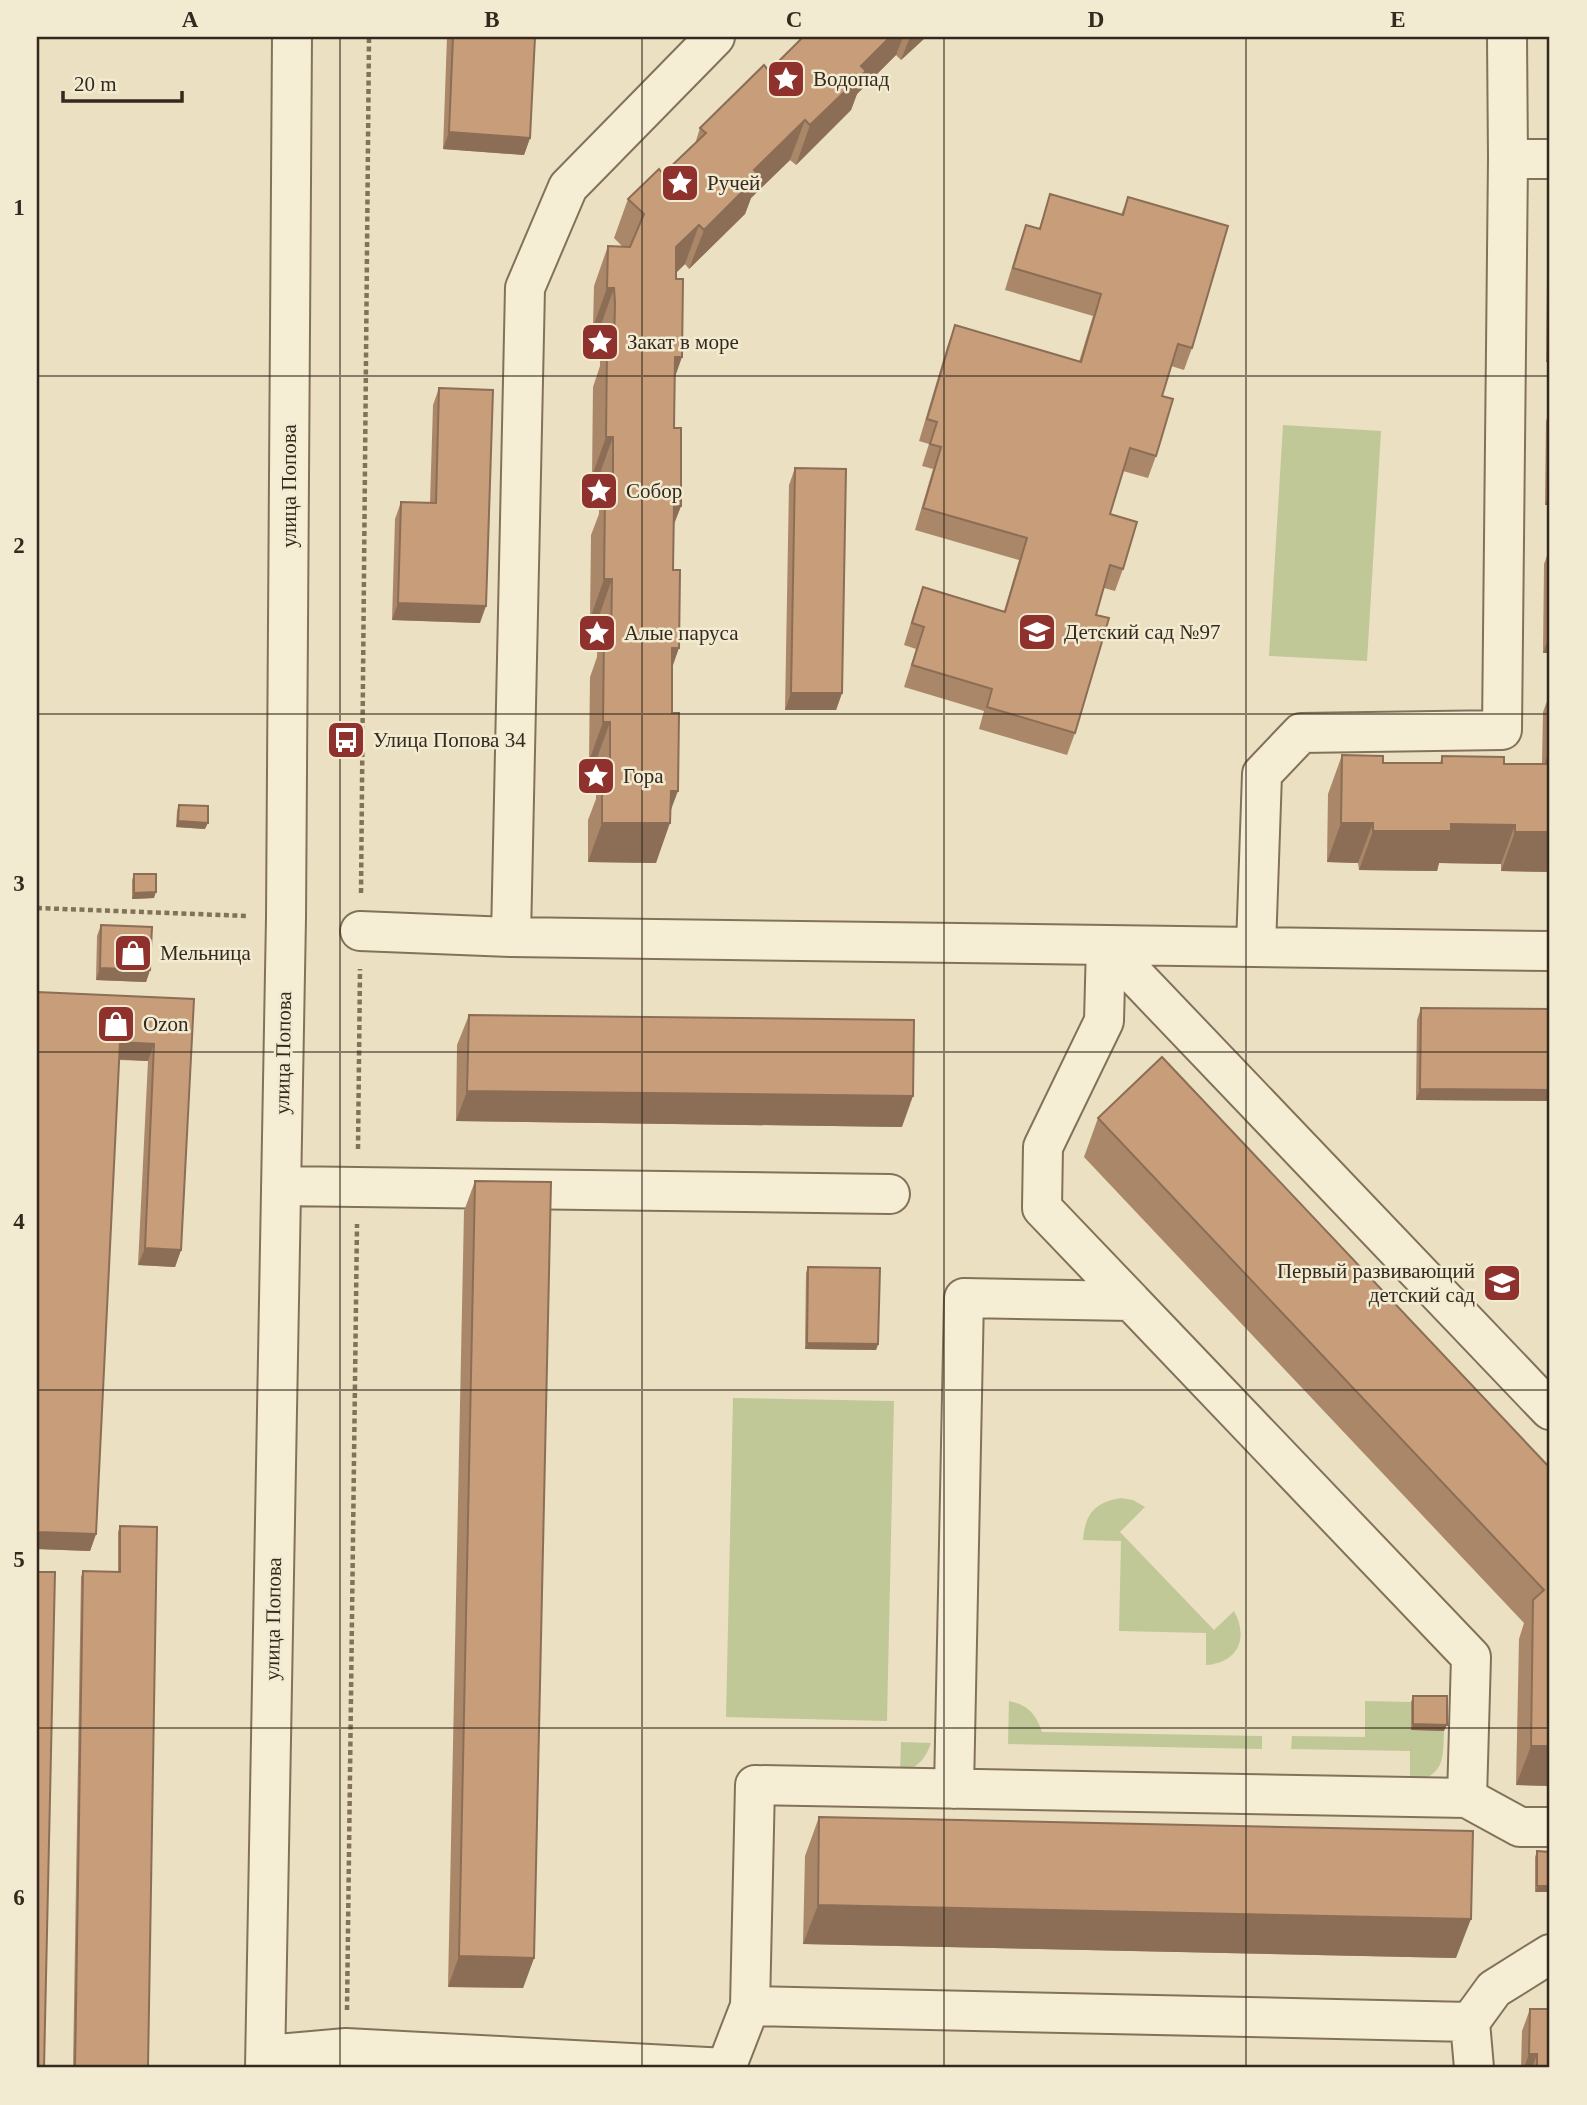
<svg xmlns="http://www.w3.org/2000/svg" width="1587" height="2105" font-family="'Times New Roman',serif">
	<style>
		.green { fill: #c0c897 }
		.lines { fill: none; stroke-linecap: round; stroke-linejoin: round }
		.minor-casing { stroke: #83725a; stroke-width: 42 }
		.path { stroke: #83725a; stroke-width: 4.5; stroke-dasharray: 5 3.5; stroke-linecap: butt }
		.minor { stroke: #f6eed4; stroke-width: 38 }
		.wall { fill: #ab8769 }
		.shaded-wall { fill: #8b6e55 }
		.building { fill: #c79d7a; stroke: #8b6e55; stroke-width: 2 }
		.grid { fill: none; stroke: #34291e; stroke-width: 2; stroke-opacity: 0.55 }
		.labels { text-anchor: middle; stroke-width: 5; stroke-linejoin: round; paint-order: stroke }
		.poi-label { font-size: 21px; fill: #34291e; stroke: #f3ebd1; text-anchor: start }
		.street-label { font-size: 21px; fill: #34291e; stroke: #f3ebd1 }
		.neatline { fill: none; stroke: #34291e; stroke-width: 2.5 }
		.grid-label { font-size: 23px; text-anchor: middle; font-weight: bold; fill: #34291e }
	</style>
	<rect width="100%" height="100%" fill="#ebe0c2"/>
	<path class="green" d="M1283,425l98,6 -14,230 -98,-5z
		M733,1398l161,3 -7,320 -161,-4z
		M1121,1498l12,2 12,7 -25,25 94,98 20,-19c15,27 4,52 -28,54v-32l-87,-2 2,-90 -38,-1c2,-26 12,-38 38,-42z
		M1009,1701c19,4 27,13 33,31l220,4v13l-254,-5z
		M1365,1701l46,1v28l33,1c-1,33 0,42 -34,54v-34l-119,-2 1,-13 73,1z
		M901,1742l30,1c-6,17 -14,25 -31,30z"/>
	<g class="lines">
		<defs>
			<path id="minor" d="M1508,159h42
				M360,931l151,6 14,-649 43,-101 147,-150
				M511,937l1039,14
				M1106,945l444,465
				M1106,945l-2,76 -61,126 -1,61 89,93
				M1256,947l6,-173 39,-41 201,-3 6,-571 -1,-122
				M281,1186l609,8
				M954,1789l10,-491 167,3 340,356 -4,141
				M750,2006l5,-221 712,13 53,29h30
				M1470,2022l24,-33 56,-35
				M266,2055l80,-7 380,20
				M265,2068l21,-1150 6,-881
				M726,2068l24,-62 720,16 4,46"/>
		</defs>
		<use href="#minor" class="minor-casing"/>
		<path class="path" d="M361,893l8,-856
			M37,908l211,8
			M358,1149l2,-180
			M347,2010l10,-786"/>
		<use href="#minor" class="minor"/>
	</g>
	<path class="wall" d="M447,37h88l-5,101 -6,17 -81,-6z
		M801,37h125l-25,23 -5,-5 -39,39 -6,16 -55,55 -6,-5 -39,38 -6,16 -56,55 -4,-5 -9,9 -2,155 7,78 -8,20 -3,285 -14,52 -68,-1v-42l8,-21v-38h-7l1,-84 7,-20 1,-38h-8l1,-84 8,-21v-38h-7l1,-89 7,-21v-38l-7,-1 1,-41 14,-40 15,1 -9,-9 14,-39 35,-25 32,-30 5,-16 69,-57 31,-31z
		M1550,101v45h-1v-42z
		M1550,167v47h-2v-42z
		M1050,194l71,21 7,-18 64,151 -8,22 -13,-4 -9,30 -6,60 -8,22 -25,-7 -13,43 13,55 -8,22 -11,-3 -8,27 -21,118 -8,22 -88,-26 5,-18 -80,-24 12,-38 -12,-4 11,-36 8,-22 81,24 15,-51 -104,-30 18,-61 -11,-3 7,-22 -10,-3 28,-94 8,-22 124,37 14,-46 -88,-26 13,-43 8,-22 13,4z
		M1550,264v98h-4l1,-89z
		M439,388l41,235 -88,-3 3,-101 6,-17 29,1 3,-98z
		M1550,409v96h-5l1,-84z
		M795,468l47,225 -6,17h-51l4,-225z
		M1550,547v325l-49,-1v-7l-62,-1 -2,8 -78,-1 -1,-7 -31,-1 1,-68 14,-39 41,8h57l2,-7 62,8h38l1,-52 7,-19v-40h-7l1,-89z
		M179,805l26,24 -29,-2 1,-16z
		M134,874l20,24 -22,1v-19z
		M101,925l49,45 -4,12 -50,-2 1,-44z
		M37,992l157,7 -13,251 -6,17 -37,-2 10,-204 -29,-1 -23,474 -6,17 -53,-2z
		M1421,1008l129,1v92l-134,-1 1,-80z
		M469,1015l433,112 -446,-6 1,-76z
		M1098,1118l452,350v318l-34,-1 3,-146 5,-16 -440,-466z
		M475,1181l59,777 -11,30 -75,-1 16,-776z
		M808,1267l70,77 -2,6 -71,-1 1,-76z
		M120,1526l28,542h-75l8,-491 2,-6 35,1v-40z
		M1413,1696l31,35 -33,-1v-28z
		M819,1817l637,141 -653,-14 2,-88z
		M1537,1851l13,1 -15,40v-35z
		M1530,2009l20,59h-29l1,-37z"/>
	<path class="shaded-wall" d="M890,37h13l-7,18 -39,39 -6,16 -55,55 14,-40 51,-59z
		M910,37h16l-25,23z
		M805,120l-15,40 -39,38 -6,16 -56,55 15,-39 50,-60z
		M449,132l81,6 -6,17 -81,-6z
		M699,225l-14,39 -23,22 14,-39z
		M607,288h7l-14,40 -7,-1z
		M1550,351v11h-4z
		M675,357h7l-14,40z
		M606,437h7l-14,39h-7z
		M1550,490v15h-5z
		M674,506h7l-15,39z
		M604,579h8l-14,40h-8z
		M398,603l88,3 -6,17 -88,-3z
		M1550,634v19h-7z
		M672,648h7l-14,40z
		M791,693h51l-6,17h-51z
		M603,722h7l-14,39h-7z
		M1550,748v22l-8,2z
		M671,791h7l-12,32h4l-14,40 -68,-1 14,-39z
		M178,821l30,2 -3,6 -29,-2z
		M1341,823h32l-15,40 -31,-1z
		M1451,824l64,1 -14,39 -62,-1 -2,8 -78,-1 14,-39z
		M1515,832h35v40l-49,-1z
		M156,892l-2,6 -22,1 2,-6z
		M100,968l50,2 -4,12 -50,-2z
		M120,1042l34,2 -6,17 -34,-2z
		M1420,1089l130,1v11l-134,-1z
		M467,1091l446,5 -11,31 -446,-6z
		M145,1248l36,2 -6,17 -37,-2z
		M807,1343l71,1 -2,6 -71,-1z
		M37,1532l59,2 -6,17 -53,-2z
		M1413,1724l34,1 -3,6 -33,-1z
		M1531,1746h19v40l-34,-1z
		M1537,1886h13v6h-15z
		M818,1905l653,14 -15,39 -653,-14z
		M459,1956l75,2 -11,30 -75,-1z
		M1529,2054h8l-5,14h-8z"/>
	<path class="building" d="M453,37h82l-5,101 -81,-6z
		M803,37h87l-29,29 5,5 -56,54 -5,-5 -51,50 5,5 -55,55 -5,-5 -23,22v32h7l-1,78h-7l-1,71h7v78h-7l-1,64h7l-1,78h-7v65h7l-1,78h-7l-1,32h-68v-42h8v-59h-7l1,-84h7l1,-59h-8l1,-83h8v-59h-7l1,-90h7l1,-44 -1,-15h-7l1,-42 22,1 14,-33 -16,-15 31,-30 4,5 43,-41 -6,-5 64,-63 5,6z
		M1050,194l73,21 5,-18 100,29 -36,122 -14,-4 -16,52 11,3 -17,57 -26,-8 -20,66 27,8 -14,47 -13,-4 -14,50 13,3 -34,115 -88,-26 5,-18 -80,-24 12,-38 -12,-4 11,-36 82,25 22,-74 -104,-30 18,-61 -11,-3 7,-22 -10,-3 28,-94 126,37 20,-68 -88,-26 13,-43 14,4z
		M439,388l54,2 -7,216 -88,-3 3,-101 35,1z
		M795,468l51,1 -4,224h-51z
		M1342,755l41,1v7h59v-7l62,1v7h46v68h-35v-7l-64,-1v7h-78v-8h-32z
		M179,805l29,1v17l-30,-2z
		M134,874h22v18l-22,1z
		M101,925l51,2 -2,43 -50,-2z
		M37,992l157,7 -13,251 -36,-2 9,-204 -34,-2 -24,492 -59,-2z
		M1421,1008l129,1v81l-130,-1z
		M469,1015l445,5 -1,76 -446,-5z
		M1162,1057l388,411v278h-19l2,-146 11,-10 -446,-472z
		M475,1181l76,1 -17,776 -75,-2z
		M808,1267l72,1 -2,76 -71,-1z
		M120,1526l37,1 -9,541h-73l8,-497 37,1z
		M37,1572h18l-11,496h-7z
		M1413,1696h34v29l-34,-1z
		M819,1817l654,14 -2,88 -653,-14z
		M1537,1851l13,1v34h-13z
		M1530,2009h20v59h-13v-14h-8z"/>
	<path class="grid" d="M340,37v2031M642,37v2031M944,37v2031M1246,37v2031M37,376h1513M37,714h1513M37,1052h1513M37,1390h1513M37,1728h1513"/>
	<defs>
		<symbol id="sight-square" viewBox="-11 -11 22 22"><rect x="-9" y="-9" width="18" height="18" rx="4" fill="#8f322e" stroke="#f3ebd1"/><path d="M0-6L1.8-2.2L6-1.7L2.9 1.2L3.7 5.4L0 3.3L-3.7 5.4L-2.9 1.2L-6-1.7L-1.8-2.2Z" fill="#fff"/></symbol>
		<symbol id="school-square" viewBox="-11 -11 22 22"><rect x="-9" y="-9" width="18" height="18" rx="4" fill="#8f322e" stroke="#f3ebd1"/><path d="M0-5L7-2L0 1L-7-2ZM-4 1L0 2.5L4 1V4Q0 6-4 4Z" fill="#fff"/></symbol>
		<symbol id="bus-square" viewBox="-11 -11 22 22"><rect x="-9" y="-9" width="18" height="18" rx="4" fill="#8f322e" stroke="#f3ebd1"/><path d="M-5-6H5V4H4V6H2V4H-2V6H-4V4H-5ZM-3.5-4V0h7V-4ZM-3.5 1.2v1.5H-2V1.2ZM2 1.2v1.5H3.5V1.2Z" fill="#fff"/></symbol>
		<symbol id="shop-square" viewBox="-11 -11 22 22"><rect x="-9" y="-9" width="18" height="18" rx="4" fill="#8f322e" stroke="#f3ebd1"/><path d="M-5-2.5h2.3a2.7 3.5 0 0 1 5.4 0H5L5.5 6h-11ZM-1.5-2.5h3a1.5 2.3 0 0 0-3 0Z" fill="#fff"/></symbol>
	</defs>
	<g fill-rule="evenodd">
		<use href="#sight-square" x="764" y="57" width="44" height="44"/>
		<use href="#sight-square" x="658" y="161" width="44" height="44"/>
		<use href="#sight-square" x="578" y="320" width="44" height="44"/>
		<use href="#sight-square" x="577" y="469" width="44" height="44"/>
		<use href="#school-square" x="1015" y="610" width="44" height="44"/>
		<use href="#sight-square" x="575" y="611" width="44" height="44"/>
		<use href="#bus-square" x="324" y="718" width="44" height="44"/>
		<use href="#sight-square" x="574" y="754" width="44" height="44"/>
		<use href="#shop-square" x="111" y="931" width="44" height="44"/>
		<use href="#shop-square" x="94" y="1002" width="44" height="44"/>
		<use href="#school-square" x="1480" y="1261" width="44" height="44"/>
	</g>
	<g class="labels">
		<g class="poi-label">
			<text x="813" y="86">Водопад</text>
			<text x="707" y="190">Ручей</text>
			<text x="627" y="349">Закат в море</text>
			<text x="626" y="498">Собор</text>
			<text x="1064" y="639">Детский сад №97</text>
			<text x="624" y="640">Алые паруса</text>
			<text x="373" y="747">Улица Попова 34</text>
			<text x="623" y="783">Гора</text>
			<text x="160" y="960">Мельница</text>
			<text x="143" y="1031">Ozon</text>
			<text x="1475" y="1278" text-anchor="end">Первый развивающий<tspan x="1475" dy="24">детский сад</tspan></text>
		</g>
		<g class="street-label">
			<text transform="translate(289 486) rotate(-90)" y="7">улица Попова</text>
			<text transform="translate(283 1053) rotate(-89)" y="7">улица Попова</text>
			<text transform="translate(273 1619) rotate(-89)" y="7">улица Попова</text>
		</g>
	</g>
	<rect width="1587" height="2105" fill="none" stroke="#f3ebd1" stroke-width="77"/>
	<path d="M63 91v10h119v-10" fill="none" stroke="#34291e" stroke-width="3.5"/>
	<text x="74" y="91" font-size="21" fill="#34291e" stroke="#f3ebd1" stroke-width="5" paint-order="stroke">20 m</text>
	<rect x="38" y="38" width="1510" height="2028" class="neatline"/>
	<g class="grid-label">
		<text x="190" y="27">A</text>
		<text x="492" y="27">B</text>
		<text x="794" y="27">C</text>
		<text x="1096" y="27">D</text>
		<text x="1398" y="27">E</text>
		<text x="19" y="215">1</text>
		<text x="19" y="553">2</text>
		<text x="19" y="891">3</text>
		<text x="19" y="1229">4</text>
		<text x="19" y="1567">5</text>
		<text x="19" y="1905">6</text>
	</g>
</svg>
